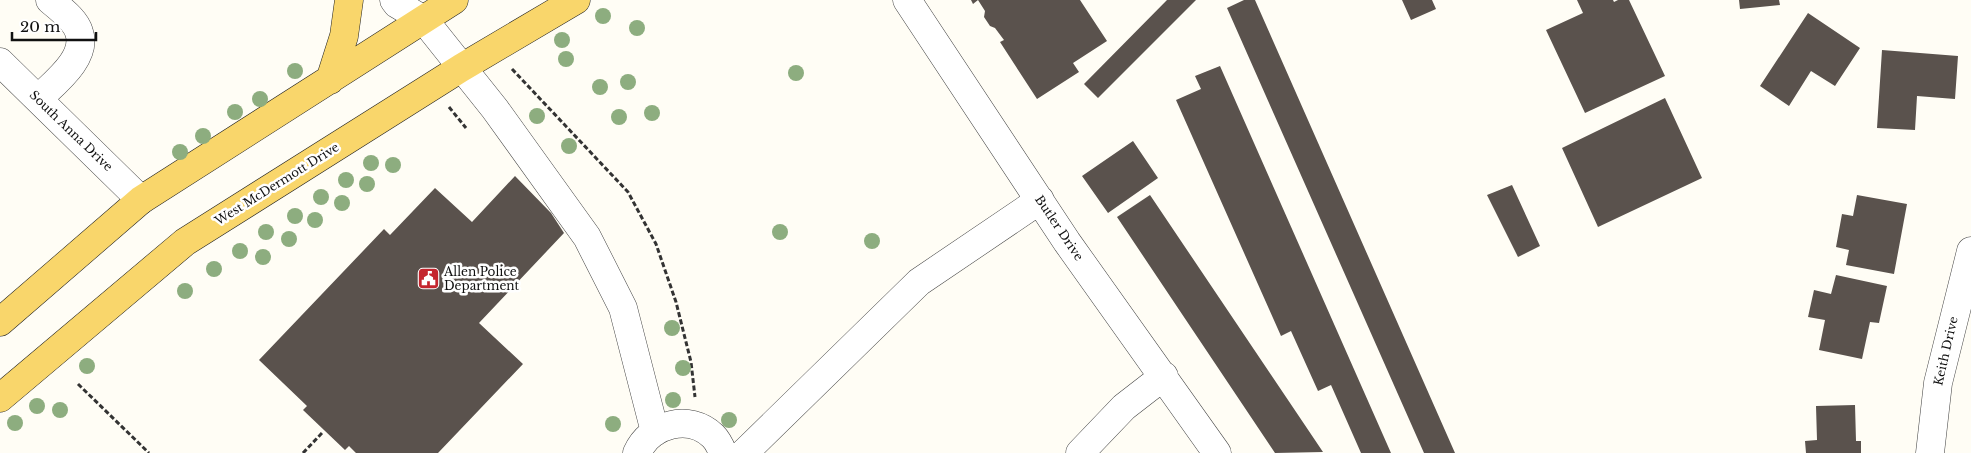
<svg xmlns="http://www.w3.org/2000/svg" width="1971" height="453" font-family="'Libre Baskerville',serif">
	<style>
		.building { fill: #5a524d }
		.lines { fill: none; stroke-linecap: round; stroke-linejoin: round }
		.minor-casing { stroke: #444; stroke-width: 29 }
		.major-casing { stroke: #222; stroke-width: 29 }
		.path { stroke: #333; stroke-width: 3; stroke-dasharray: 5 2.5; stroke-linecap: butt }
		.minor { stroke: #fff; stroke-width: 28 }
		.major { stroke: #f9d66b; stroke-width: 28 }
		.tree { fill: #8dad7f }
		.labels { text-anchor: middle; stroke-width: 5; stroke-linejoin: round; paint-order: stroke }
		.street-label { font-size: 12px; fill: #111; stroke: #fff }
		.poi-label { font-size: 12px; fill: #111; stroke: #fff; text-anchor: start }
	</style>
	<rect width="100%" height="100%" fill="#fffdf5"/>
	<path class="building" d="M971,0h109l27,41 -34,22 6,9 -42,27 -37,-57 4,-2 -9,-12 -5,-2 -6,-9 1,-6 -7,-11 -5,4z
		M1167,0h29l-98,98 -14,-14z
		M1244,0h11l200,453h-31l-197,-445z
		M1402,0h30l4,9 -25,11z
		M1577,0h36l1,2 4,-2h11l36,76 -80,37 -39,-83 37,-17z
		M1739,0h40l1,5 -40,4z
		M1808,13l52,35 -25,38 -24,-15 -22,35 -29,-20z
		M1882,50l76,6 -3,43 -38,-3 -2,34 -38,-2z
		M1220,66l171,387h-30l-30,-68 -13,6 -27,-60 -10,5 -105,-236 25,-11 -6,-13z
		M1665,98l37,80 -104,49 -36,-79z
		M1133,141l25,37 -50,35 -26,-37z
		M515,176l36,37 13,20 -85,90 44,41 -85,89h-82l-7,-7 -4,4 -42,-40 4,-4 -48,-46 125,-131 6,6 45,-47 37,34z
		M1512,185l28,61 -22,11 -31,-62z
		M1150,195l173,257 -48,1 -158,-236z
		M1857,195l50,9 -13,70 -48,-9 3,-15 -13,-3 6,-33 11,2z
		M1836,275l51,11 -8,37 -9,-1 -8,37 -43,-9 6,-30 -17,-3 6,-27 17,4z
		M1855,405l1,36h5v12h-55l-1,-12 12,-1 -1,-34z"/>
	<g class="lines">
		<defs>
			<path id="minor" d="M394,0l3,4 27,16 71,89 92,128 36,71 32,124
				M907,0l160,242 150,211
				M0,62l141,138
				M38,99c16,-16 50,-41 41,-67 -4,-13 -19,-23 -29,-32
				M637,453c13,-29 52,-40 76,-17 4,4 8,12 10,17
				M744,453l175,-171 121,-82
				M1080,453l44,-46 40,-31
				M1930,453l8,-70 33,-132"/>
			<path id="major" d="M330,80l14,-44 5,-36
				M0,322l141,-122 313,-200
				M0,398l185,-156 276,-174 115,-68"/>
		</defs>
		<use href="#minor" class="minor-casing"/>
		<use href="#major" class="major-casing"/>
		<path class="path" d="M512,69l116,123 28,52 20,58 15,60 4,35
			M449,107l17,21
			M78,384l71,69
			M303,453l19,-20"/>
		<use href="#minor" class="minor"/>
		<use href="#major" class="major"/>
	</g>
	<g class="tree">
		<circle cx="603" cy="16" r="8"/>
		<circle cx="637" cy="28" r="8"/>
		<circle cx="562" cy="40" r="8"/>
		<circle cx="566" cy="59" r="8"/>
		<circle cx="295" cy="71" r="8"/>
		<circle cx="796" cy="73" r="8"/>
		<circle cx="628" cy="82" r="8"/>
		<circle cx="600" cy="87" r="8"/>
		<circle cx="260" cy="99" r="8"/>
		<circle cx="235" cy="112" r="8"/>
		<circle cx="652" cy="113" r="8"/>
		<circle cx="537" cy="116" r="8"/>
		<circle cx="619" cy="117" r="8"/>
		<circle cx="203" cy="136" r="8"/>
		<circle cx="569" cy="146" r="8"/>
		<circle cx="180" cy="152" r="8"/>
		<circle cx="371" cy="163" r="8"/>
		<circle cx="393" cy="165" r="8"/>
		<circle cx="346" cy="180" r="8"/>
		<circle cx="367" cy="184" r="8"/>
		<circle cx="321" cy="197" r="8"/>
		<circle cx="342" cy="203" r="8"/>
		<circle cx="295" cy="216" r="8"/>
		<circle cx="315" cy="220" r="8"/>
		<circle cx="266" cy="232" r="8"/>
		<circle cx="780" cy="232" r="8"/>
		<circle cx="289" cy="239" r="8"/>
		<circle cx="872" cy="241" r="8"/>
		<circle cx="240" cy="251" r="8"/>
		<circle cx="263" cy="257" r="8"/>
		<circle cx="214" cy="269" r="8"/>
		<circle cx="185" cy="291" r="8"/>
		<circle cx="672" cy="328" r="8"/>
		<circle cx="87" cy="366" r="8"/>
		<circle cx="683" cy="368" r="8"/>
		<circle cx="673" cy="400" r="8"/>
		<circle cx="37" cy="406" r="8"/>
		<circle cx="60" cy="410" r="8"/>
		<circle cx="729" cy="420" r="8"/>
		<circle cx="15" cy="423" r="8"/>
		<circle cx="613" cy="424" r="8"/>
	</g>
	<defs>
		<symbol id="civic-square" viewBox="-11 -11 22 22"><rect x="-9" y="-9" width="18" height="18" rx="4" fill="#c4262e" stroke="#fff"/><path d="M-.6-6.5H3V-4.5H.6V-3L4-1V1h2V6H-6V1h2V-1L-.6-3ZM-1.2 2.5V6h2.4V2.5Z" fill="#fff"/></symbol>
	</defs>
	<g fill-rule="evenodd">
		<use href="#civic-square" x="416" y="266" width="25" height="25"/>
	</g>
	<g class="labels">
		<g class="street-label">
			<text transform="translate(71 131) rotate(44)" y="4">South Anna Drive</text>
			<text transform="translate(277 184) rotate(-32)" y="4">West McDermott Drive</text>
			<text transform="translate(1059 228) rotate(56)" y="4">Butler Drive</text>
			<text transform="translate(1946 351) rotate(-77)" y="4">Keith Drive</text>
		</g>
		<g class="poi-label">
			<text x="444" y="276">Allen Police<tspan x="444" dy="14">Department</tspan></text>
		</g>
	</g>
	<path d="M12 32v8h84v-8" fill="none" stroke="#111111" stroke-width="2.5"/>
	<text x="20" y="32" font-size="15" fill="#111111" stroke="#ffffff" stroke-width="4" paint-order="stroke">20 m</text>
</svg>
